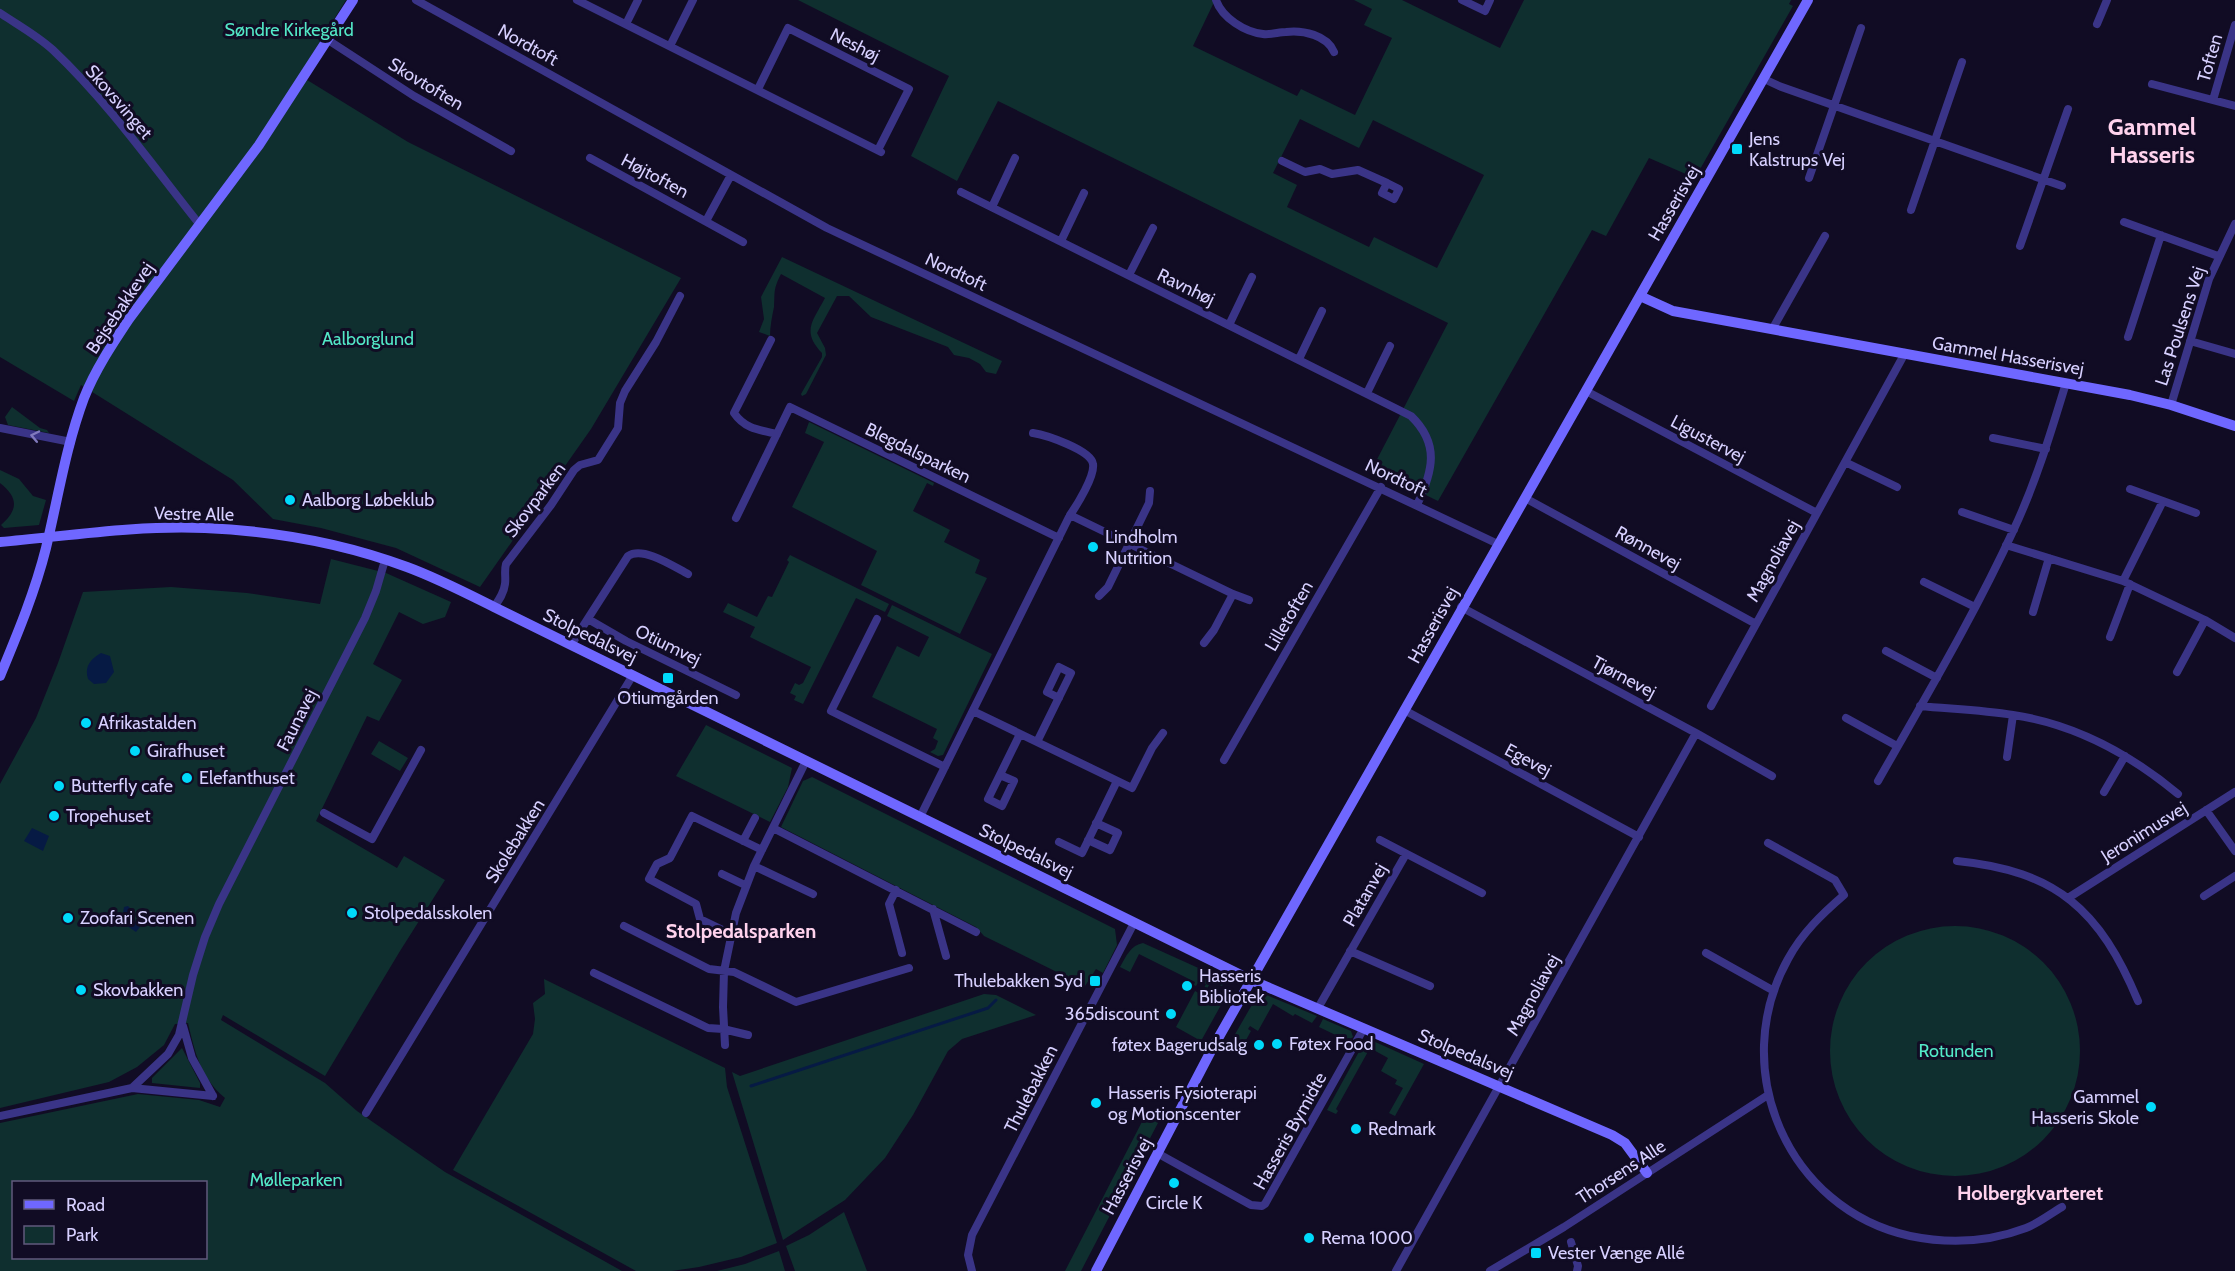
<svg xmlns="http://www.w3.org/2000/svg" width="2235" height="1271" font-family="Cabin,sans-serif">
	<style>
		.green { fill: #0f2f2f; fill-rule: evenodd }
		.water { fill: #061a44 }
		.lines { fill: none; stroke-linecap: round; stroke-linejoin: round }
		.stream { stroke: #061a44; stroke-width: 3 }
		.street { stroke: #3a3487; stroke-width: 8 }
		.secondary { stroke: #6f67ff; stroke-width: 10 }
		.oneway { stroke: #817abd }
		.poi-dot { fill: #00dafb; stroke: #110c24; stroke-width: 2 }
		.labels { text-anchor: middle; stroke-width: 6; stroke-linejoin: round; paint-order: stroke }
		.park-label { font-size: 18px; fill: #53e8c7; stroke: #110c24 }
		.street-label { font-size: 18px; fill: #d7d0ff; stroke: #110c24 }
		.poi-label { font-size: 18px; fill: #d7d0ff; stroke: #110c24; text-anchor: start }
		.neighbourhood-label { font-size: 20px; font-weight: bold; fill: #ffd2ed; stroke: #110c24 }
		.district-label { font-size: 24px; font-weight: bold; fill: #ffd2ed; stroke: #110c24 }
	</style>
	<rect width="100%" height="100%" fill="#110c24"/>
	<path class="green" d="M0,0h346l-47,75 109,67 273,136 -90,151 -111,158 -84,-39 -75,-20 -48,-9 -40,-39 -152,-95 -7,16 -74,-44z
		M798,0h417l-22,46 104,50 4,-7 54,26 37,-77 -28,-13 8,-16 -18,-9h48l98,48 24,-48h267l-2,4 4,2 -98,172 -46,-20 -43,78 -14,-6 -154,271 -66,-32 76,-146 -450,-222 -41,80 -46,-25 38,-80zM1300,119l59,29 14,-28 111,55 -47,93 -63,-31 -5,10 -82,-40 10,-22 -24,-12z
		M782,257l220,104 -6,13 -10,-2 -6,-8 -11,-6 -15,-3 -6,-8 -77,-30 -22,-21h-12l-20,37 8,15 1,7 -20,39 -4,2 -1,-2 21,-37v-4c-21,-22 -9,-32 3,-55l-44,-24c-8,16 -6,17 -7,33 -2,10 -4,19 -4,29l-11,-4 5,-13 -3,-22z
		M12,407l28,21 7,2 2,3 -41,-8 -3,-8z
		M809,422l125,61 -1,3 -6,-3 -14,28 37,19 -6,12 36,18 -5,13 12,5 -27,56 -99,-49 16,-34 -85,-44 32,-65 -19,-9z
		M0,470l19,9 14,17 13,4 -7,25 -35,3 -3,-3c17,-15 18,-27 -1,-42z
		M790,555l99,49 -4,8 -29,-14 -53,106 -9,-4 2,-4 -6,-3 5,-10 4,2 4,-2 8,-16 -61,-30 5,-10 -32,-15 5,-9 29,14 11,-21 4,1 17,-35 -2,-2z
		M331,559l55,14 65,29 -6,15 -22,7 -24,-12 -26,52 29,16 -23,41 -12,-5 -51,105 81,47 7,-12 41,24 -45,71 -75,125 -102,-61 -2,5 104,63 32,28 88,61 177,99h-622v-148l138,-29 61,6 21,7 5,-9c-25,-21 -30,-46 -37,-75l-13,1 -11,21 -27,22 -28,15 -109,26v-324l36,-66 22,-55 25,-71 88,-5 76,6 73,11zM14,1182h192v76h-192z
		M892,605l100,49 -49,101 -5,1 -8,-4 5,-3 3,-8 -5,-3 4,-9 -65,-32 25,-51 22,11 10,-20 -42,-21z
		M706,725l86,43 -4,19 -18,35 -94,-46z
		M379,741l29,17 -8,13 -29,-17z
		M812,777l303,152 2,16 -14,28 -7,-4 -11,17 -101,-50 -8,-9 -195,-100 22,-46z
		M1830 1051a125 125 0 1 1 250 0a125 125 0 1 1-250 0Z
		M1143,943l82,37 -3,6 -11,-5 -5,10 -3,-1 3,-6 -7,-3 -3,5 -2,-1 1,-3 -56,-28 -9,18 -10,-5c6,-11 11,-22 23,-24z
		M544,979l181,89 2,19 50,156 -36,14 -42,10 -27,4h-36l-183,-101 80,-136 2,-15 -2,-16 12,-9z
		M1195,991l26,14 -20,36 -25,-14z
		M984,994l12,1 40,20 -74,24 -14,12 -35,64 -28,43 -40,42 -62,40 -51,-168 8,4z
		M1264,994l53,22 -5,7 -17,-9 -2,2 -20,-12 -15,27 -8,-5 -2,3 3,2 -10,18 -11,-6 27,-47z
		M1323,1019l28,12 2,6 -5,4 -29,-14z
		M1368,1041h5l51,23 -29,52 -6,-3 14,-25 -8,-4 2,-4 -16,-9 7,-13 -18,-10 -34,61 2,2 -2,3 -9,-4 34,-62z
		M182,1048l18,35v5l-48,-5v-5z
		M1146,1114l13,7 -78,150h-16z
		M844,1212l23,59h-72l-9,-25 23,-11z
		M779,1251l6,20h-68l28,-7z"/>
	<path class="water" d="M101,653l9,3 4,16 -8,11 -12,1 -6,-5c-4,-13 3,-20 13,-26z
		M32,828l17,8 -6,15 -19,-10z
		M128,906l3,3 1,9 8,9 -4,5 -12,-8 -10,-1 5,-10h4l1,-6z"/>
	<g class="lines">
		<path class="stream" d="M751,1086l237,-78 8,-8"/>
		<path class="street" d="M416,0l411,228 671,316
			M577,0l304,152
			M1216,0c6,18 29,32 47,34 8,1 16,-2 23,-2 17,-2 41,3 48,20
			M1462,0l23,11 5,-11
			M0,13c18,12 38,23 53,37 55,52 100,116 147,175
			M626,24l12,-24
			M2097,24l10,-24
			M328,40l86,56 97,55
			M670,46l23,-46
			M1764,79l15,7 283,100
			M2152,84l83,22
			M758,89l30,-61 121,61 -31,61
			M2213,100l22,-75
			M590,158l153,84
			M1282,161l23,11 15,-3 12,5 26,-4 29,13 -5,10 12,6 5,-10 -12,-6
			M1809,178l52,-150
			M961,192l450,224c29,28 22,55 6,89
			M992,207l23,-49
			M1911,210l51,-148
			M706,221l25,-46
			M2124,222l94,34
			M1061,241l23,-48
			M2020,246l48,-137
			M1129,275l24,-47
			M1229,325l23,-48
			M1773,328l52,-92
			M2128,337l33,-102
			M771,340l-37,73c11,16 25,17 43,21
			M2190,341l45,13
			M1299,359l23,-48
			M1586,391l231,122
			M1367,393l23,-47
			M2171,405l38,-126 26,-55
			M0,428l71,14
			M1033,433c13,2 58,17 60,31 2,12 -16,41 -23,51
			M1993,438l53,11
			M1845,462l52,25
			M2130,489l66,24
			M1525,498l231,126
			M1962,512l52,18
			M736,518l54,-111 269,131
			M2006,545l117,36 82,39 30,18
			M2123,581l40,-80
			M1924,582l51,25
			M1099,596l9,-9 41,-84 1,-12
			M494,607c5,-7 10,-14 11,-23 1,-7 -1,-13 1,-20l45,-59 23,-35 6,-5 18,-5 20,-32 2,-25 5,-12 31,-49 24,-46
			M1461,607l235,126 76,43
			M2033,612l16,-54
			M588,619l38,22 110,54
			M877,619l-46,92 114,56
			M2110,637l20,-53
			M1204,643l10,-13 19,-36
			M571,645l57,-89c15,-10 45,10 60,18
			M1886,651l51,27
			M2177,672l28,-52
			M1711,706l194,-353
			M1920,706c31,3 62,4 93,9 61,9 118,40 165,79
			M1404,710l235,127
			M973,711l159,77 20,-40 11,-15
			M1846,718l51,28
			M1037,742l34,-69 -12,-6 -12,25 12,6
			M2007,757l6,-42
			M1224,760l157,-273
			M1000,775l14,6 -12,25 -14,-7 32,-65
			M1878,781c47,-83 96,-165 136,-252 22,-47 37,-97 52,-146
			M2104,792l21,-36
			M2206,810l29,41
			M324,813l48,26 49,-89
			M920,817l150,-302 163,79 16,6
			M773,828l203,104
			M1088,840l22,10 8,-17 -22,-10
			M1380,840l102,53
			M743,841l12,-23
			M1059,842l23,11 35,-72
			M1768,843l67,37 9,15c-22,19 -42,38 -56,64 -61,109 -1,250 122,277 39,8 79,6 116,-8 13,-5 24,-14 36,-21
			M1957,861c100,10 143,49 181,140
			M754,866l59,28
			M722,874l23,11
			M896,890l-7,14 13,49
			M2204,896l31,-20
			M2068,898l167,-106
			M933,909l13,47
			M624,926l85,43 25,3 62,30 113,-34
			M731,934l-31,-15 -4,-15 -47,-25 8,-15 13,-6 22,-42 70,34
			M1350,951l80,35
			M1706,953l68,38
			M594,973l114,55 15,1 25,6
			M1318,1008l88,-154
			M183,1026l9,32 21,38
			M725,1045l-2,-38 1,-36 12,-58 18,-47 52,-105
			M132,1088l36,-34 11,-19 14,-60 12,-38 14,-33 146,-286 11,-27 9,-31
			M366,1113l267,-438
			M0,1116l132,-28 81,8
			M1157,1153l94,52 11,1 3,-2 99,-176
			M1571,1242l7,24 -1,5
			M972,1271l-4,-16 4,-20 162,-312
			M1396,1271l300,-538
			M1490,1271l74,-44 204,-132"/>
		<path class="secondary" d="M1640,296l33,15 457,84 41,10 64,21
			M0,542c68,-6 137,-17 205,-14 69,3 138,15 202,39 30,11 59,26 87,40l757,373 361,155 13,8 22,30
			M0,676c17,-41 35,-84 46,-128 12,-50 20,-102 38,-150 11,-28 29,-55 45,-79l130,-174 94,-145
			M1096,1271l116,-222 596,-1049"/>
	</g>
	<defs><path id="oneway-chevron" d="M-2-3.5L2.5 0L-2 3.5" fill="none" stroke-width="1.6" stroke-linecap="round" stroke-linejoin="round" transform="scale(1.5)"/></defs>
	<use class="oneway" href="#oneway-chevron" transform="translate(35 436) rotate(-168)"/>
	<g class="poi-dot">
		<rect x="1731" y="143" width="12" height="12" rx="3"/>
		<circle cx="290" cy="500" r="6"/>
		<circle cx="1093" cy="547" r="6"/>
		<rect x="662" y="672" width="12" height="12" rx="3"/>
		<circle cx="86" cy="723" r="6"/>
		<circle cx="135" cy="751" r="6"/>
		<circle cx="187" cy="778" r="6"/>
		<circle cx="59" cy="786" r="6"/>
		<circle cx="54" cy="816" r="6"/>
		<circle cx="352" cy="913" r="6"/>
		<circle cx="68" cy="918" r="6"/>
		<rect x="1089" y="975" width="12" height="12" rx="3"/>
		<circle cx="1187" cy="986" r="6"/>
		<circle cx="81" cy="990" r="6"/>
		<circle cx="1171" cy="1014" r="6"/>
		<circle cx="1277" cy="1044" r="6"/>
		<circle cx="1259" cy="1045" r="6"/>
		<circle cx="1096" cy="1103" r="6"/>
		<circle cx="2151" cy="1107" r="6"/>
		<circle cx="1356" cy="1129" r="6"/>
		<circle cx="1174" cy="1183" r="6"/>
		<circle cx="1309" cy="1238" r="6"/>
		<rect x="1530" y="1247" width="12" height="12" rx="3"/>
	</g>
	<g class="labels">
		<g class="park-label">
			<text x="289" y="36">Søndre Kirkegård</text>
			<text x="368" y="345">Aalborglund</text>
			<text x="1956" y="1057">Rotunden</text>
			<text x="296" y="1186">Mølleparken</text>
		</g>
		<g class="street-label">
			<text transform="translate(528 45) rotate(29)" y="6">Nordtoft</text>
			<text transform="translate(855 45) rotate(27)" y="6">Neshøj</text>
			<text transform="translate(2210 58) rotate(-74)" y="6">Toften</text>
			<text transform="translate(426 84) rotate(31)" y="6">Skovtoften</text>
			<text transform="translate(119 102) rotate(49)" y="6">Skovsvinget</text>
			<text transform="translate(655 176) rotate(28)" y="6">Højtoften</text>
			<text transform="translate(1674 203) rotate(-60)" y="6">Hasserisvej</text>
			<text transform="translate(956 272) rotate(25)" y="6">Nordtoft</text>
			<text transform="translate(1186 287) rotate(26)" y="6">Ravnhøj</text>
			<text transform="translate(120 308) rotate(-56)" y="6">Bejsebakkevej</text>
			<text transform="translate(2180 326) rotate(-72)" y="6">Las Poulsens Vej</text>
			<text transform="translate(2008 356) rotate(10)" y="6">Gammel Hasserisvej</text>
			<text transform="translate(1708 439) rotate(28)" y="6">Ligustervej</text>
			<text transform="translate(918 453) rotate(26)" y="6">Blegdalsparken</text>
			<text transform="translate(1396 478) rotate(25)" y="6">Nordtoft</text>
			<text transform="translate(535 500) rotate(-53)" y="6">Skovparken</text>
			<text transform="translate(194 514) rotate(1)" y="6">Vestre Alle</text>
			<text transform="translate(1648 548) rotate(29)" y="6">Rønnevej</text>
			<text transform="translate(1773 561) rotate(-61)" y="6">Magnoliavej</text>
			<text transform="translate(1289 616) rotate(-60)" y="6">Lilletoften</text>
			<text transform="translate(1433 625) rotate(-61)" y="6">Hasserisvej</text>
			<text transform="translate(590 636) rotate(26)" y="6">Stolpedalsvej</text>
			<text transform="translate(668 645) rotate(26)" y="6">Otiumvej</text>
			<text transform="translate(1624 677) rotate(28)" y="6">Tjørnevej</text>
			<text transform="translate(297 720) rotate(-63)" y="6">Faunavej</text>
			<text transform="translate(1528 760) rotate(28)" y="6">Egevej</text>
			<text transform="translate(2144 832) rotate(-32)" y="6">Jeronimusvej</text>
			<text transform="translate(515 841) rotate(-58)" y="6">Skolebakken</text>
			<text transform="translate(1026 851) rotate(26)" y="6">Stolpedalsvej</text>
			<text transform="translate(1365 895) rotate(-60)" y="6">Platanvej</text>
			<text transform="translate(1533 995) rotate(-61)" y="6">Magnoliavej</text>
			<text transform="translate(1466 1054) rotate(23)" y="6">Stolpedalsvej</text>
			<text transform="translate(1031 1089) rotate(-63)" y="6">Thulebakken</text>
			<text transform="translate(1290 1131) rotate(-61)" y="6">Hasseris Bymidte</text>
			<text transform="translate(1621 1172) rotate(-33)" y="6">Thorsens Alle</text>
			<text transform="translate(1127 1176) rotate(-62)" y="6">Hasserisvej</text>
		</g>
		<g class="poi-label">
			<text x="1749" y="145">Jens<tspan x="1749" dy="21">Kalstrups Vej</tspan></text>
			<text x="302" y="506">Aalborg Løbeklub</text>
			<text x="1105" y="543">Lindholm<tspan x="1105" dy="21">Nutrition</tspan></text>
			<text x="668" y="704" text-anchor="middle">Otiumgården</text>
			<text x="98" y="729">Afrikastalden</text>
			<text x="147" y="757">Girafhuset</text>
			<text x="199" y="784">Elefanthuset</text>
			<text x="71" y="792">Butterfly cafe</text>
			<text x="66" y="822">Tropehuset</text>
			<text x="364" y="919">Stolpedalsskolen</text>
			<text x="80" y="924">Zoofari Scenen</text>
			<text x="1199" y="982">Hasseris<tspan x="1199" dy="21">Bibliotek</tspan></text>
			<text x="1083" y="987" text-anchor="end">Thulebakken Syd</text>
			<text x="93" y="996">Skovbakken</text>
			<text x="1159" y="1020" text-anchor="end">365discount</text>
			<text x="1289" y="1050">Føtex Food</text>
			<text x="1247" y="1051" text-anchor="end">føtex Bagerudsalg</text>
			<text x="1108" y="1099">Hasseris Fysioterapi<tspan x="1108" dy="21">og Motionscenter</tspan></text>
			<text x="2139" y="1103" text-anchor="end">Gammel<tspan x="2139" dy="21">Hasseris Skole</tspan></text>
			<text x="1368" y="1135">Redmark</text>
			<text x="1174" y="1209" text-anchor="middle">Circle K</text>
			<text x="1321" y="1244">Rema 1000</text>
			<text x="1548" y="1259">Vester Vænge Allé</text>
		</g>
		<g class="neighbourhood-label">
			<text x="741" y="938">Stolpedalsparken</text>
			<text x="2030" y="1200">Holbergkvarteret</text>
		</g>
		<g class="district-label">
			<text x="2152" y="135">Gammel<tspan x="2152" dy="28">Hasseris</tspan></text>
		</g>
	</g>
	<rect x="12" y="1181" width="195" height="78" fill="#110c24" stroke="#605a7c" stroke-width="1.5"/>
	<rect x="24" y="1200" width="30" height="9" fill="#6f67ff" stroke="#605a7c" stroke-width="1.5"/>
	<text x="66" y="1211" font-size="18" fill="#d7d0ff">Road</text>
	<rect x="24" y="1226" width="30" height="18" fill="#0f2f2f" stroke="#605a7c" stroke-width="1.5"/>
	<text x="66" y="1241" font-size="18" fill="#d7d0ff">Park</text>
</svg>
